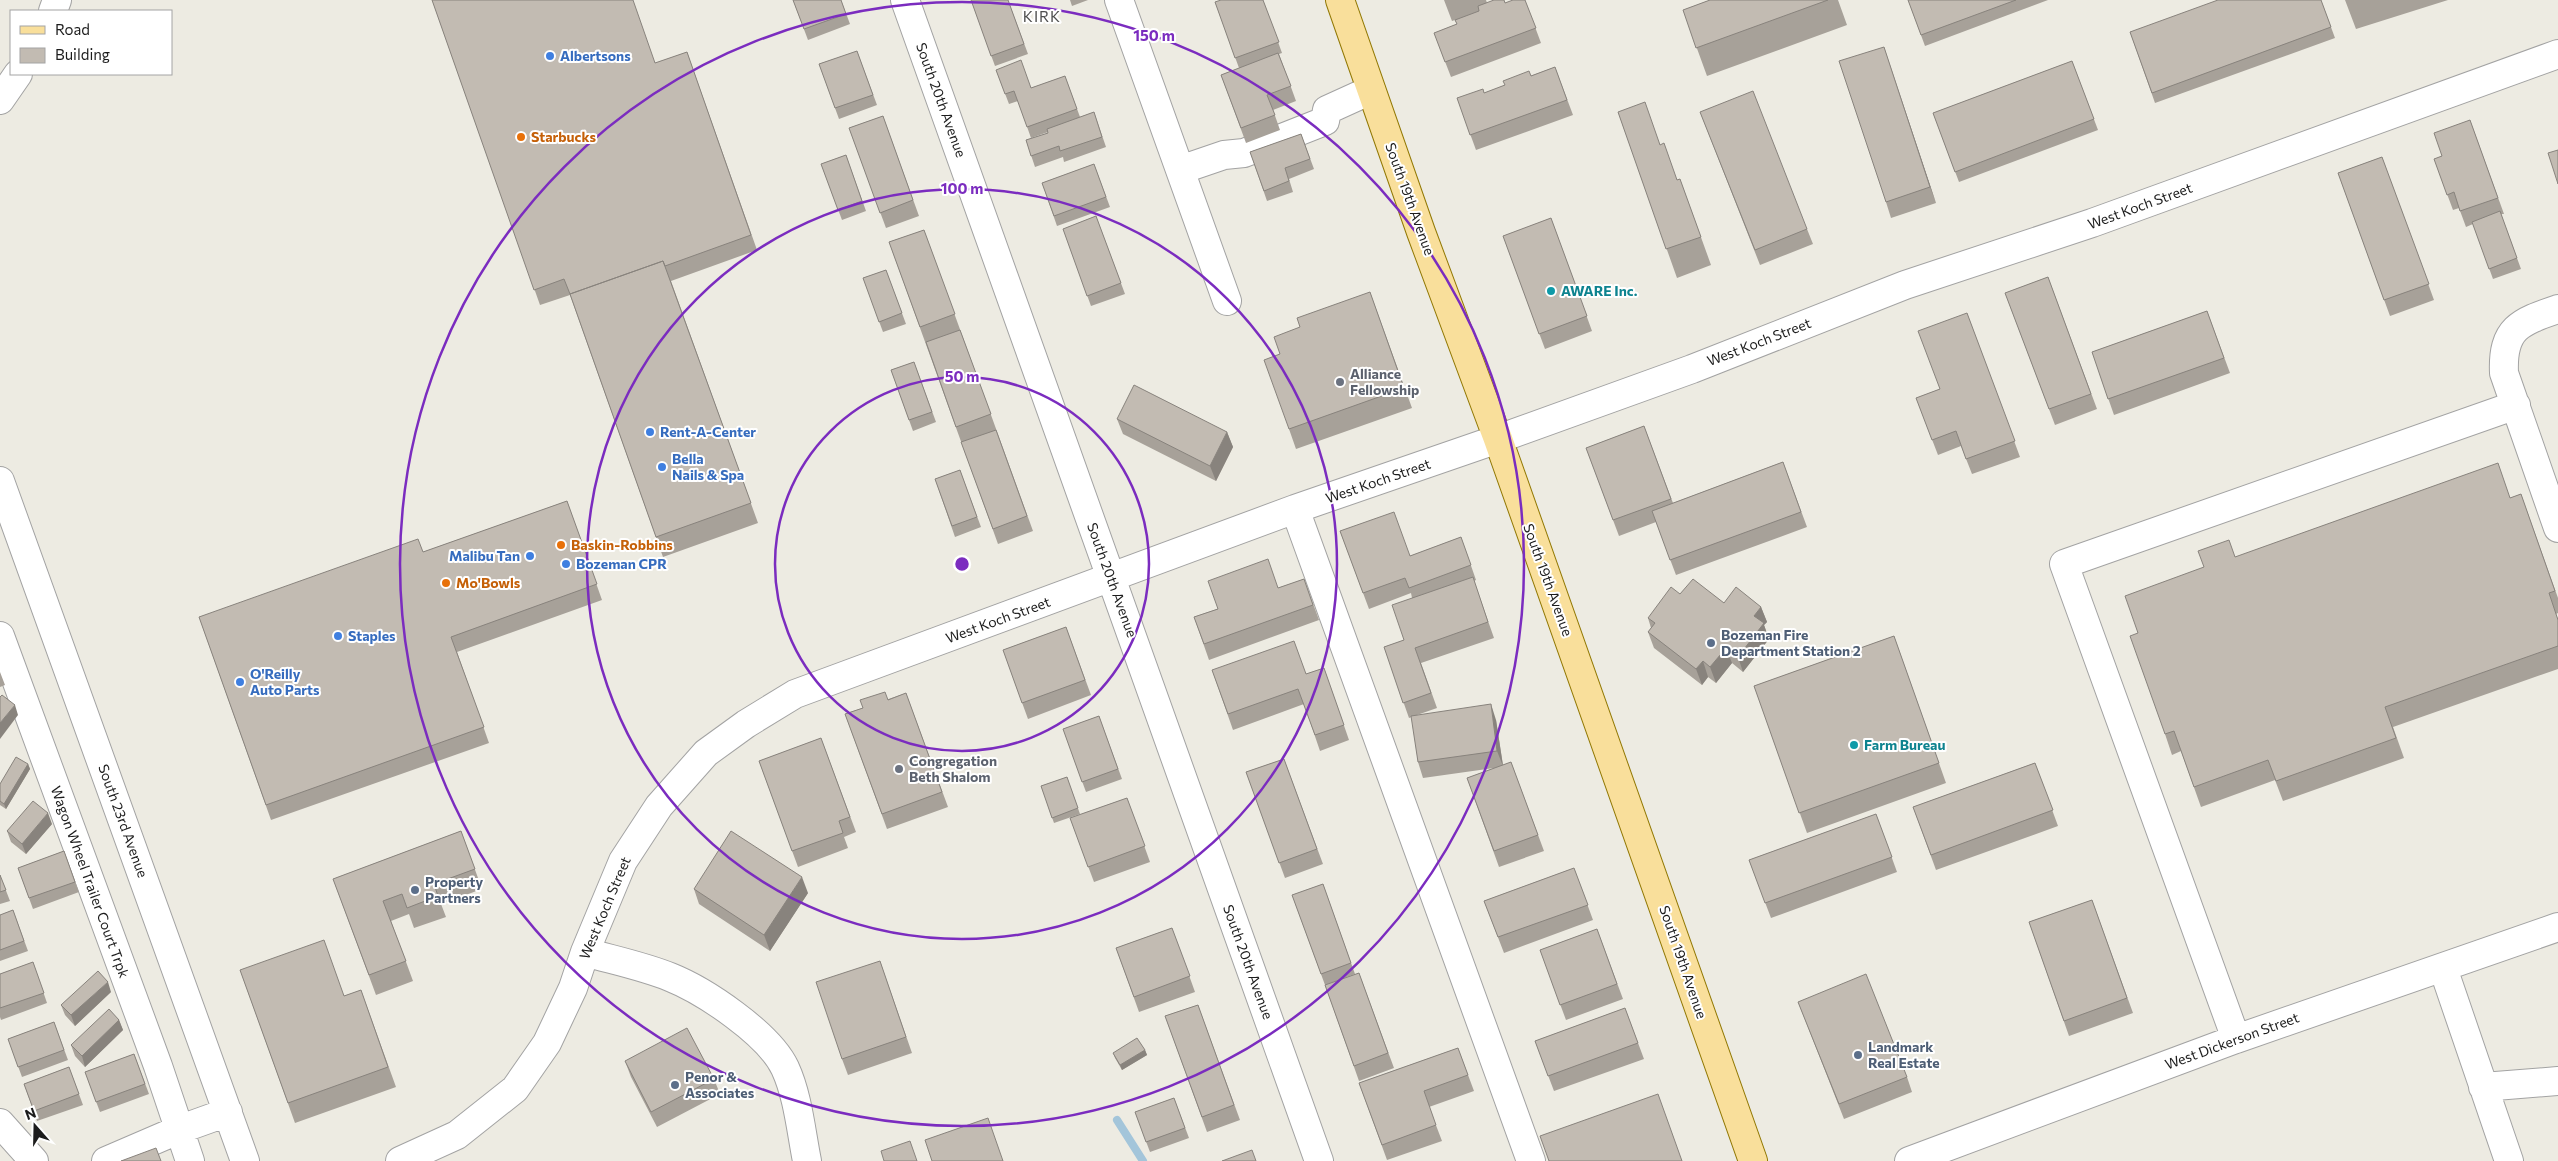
<svg xmlns="http://www.w3.org/2000/svg" width="2558" height="1161" font-family="Commissioner,sans-serif">
	<style>
		.lines { fill: none; stroke-linecap: round; stroke-linejoin: round }
		.stream { stroke: #a3c5da; stroke-width: 8 }
		.minor-casing { stroke: #a3a3a3; stroke-width: 30 }
		.major-casing { stroke: #917804; stroke-width: 30 }
		.minor { stroke: #fff; stroke-width: 28 }
		.major { stroke: #f9df9b; stroke-width: 28 }
		.wall { fill: #a7a199 }
		.shaded-wall { fill: #88837d }
		.building { fill: #c2bbb2; stroke: #88837d }
		.ring { fill: none; stroke: #7b2cbf; stroke-width: 2.5 }
		.shop-dot { fill: #3f7fe0; stroke: #fff; stroke-width: 2 }
		.food-dot { fill: #e8710a; stroke: #fff; stroke-width: 2 }
		.culture-dot { fill: #0f9aa8; stroke: #fff; stroke-width: 2 }
		.worship-dot { fill: #6b7280; stroke: #fff; stroke-width: 2 }
		.service-dot { fill: #5c6f8a; stroke: #fff; stroke-width: 2 }
		.labels { text-anchor: middle; stroke-width: 4; stroke-linejoin: round; paint-order: stroke }
		.shop-label { font-size: 14px; font-weight: bold; fill: #366cbe; stroke: #fff; text-anchor: start }
		.street-label { font-size: 14px; fill: #1c1c1c; stroke: #fff }
		.food-label { font-size: 14px; font-weight: bold; fill: #c56008; stroke: #fff; text-anchor: start }
		.culture-label { font-size: 14px; font-weight: bold; fill: #0d838f; stroke: #fff; text-anchor: start }
		.worship-label { font-size: 14px; font-weight: bold; fill: #5b616d; stroke: #fff; text-anchor: start }
		.service-label { font-size: 14px; font-weight: bold; fill: #4e5e75; stroke: #fff; text-anchor: start }
		.neighbourhood-label { font-size: 15px; letter-spacing: 1px; fill: #4f4f4f; stroke: #fff }
		.centre { fill: #7b2cbf; stroke: #fff; stroke-width: 2.5 }
		.ring-label { font-size: 15px; text-anchor: middle; font-weight: bold; fill: #7b2cbf; stroke: #fff; stroke-width: 4; stroke-linejoin: round; paint-order: stroke }
	</style>
	<rect width="100%" height="100%" fill="#edebe2"/>
	<g class="lines">
		<path class="stream" d="M1117,1120l26,41"/>
		<defs>
			<path id="minor" d="M905,0l414,1161
				M1119,0l108,301
				M53,11l4,-11
				M0,100l18,-26
				M1180,170l44,-15 20,-2 81,-32 2,-11 44,-20
				M2558,309c-38,13 -56,19 -54,64l54,155
				M0,481l245,680
				M1295,509l236,652
				M0,636l158,430 32,95
				M585,952c28,8 58,14 85,25 35,14 99,57 115,91 13,28 16,63 22,93
				M2443,968l66,193
				M2236,1039l-172,-475 452,-159
				M2483,1087l75,-6
				M0,1123l34,38
				M106,1161l72,-31 50,-18
				M400,1161l57,-26 58,-46 32,-46 26,-55 12,-36 38,-91 36,-55 47,-53 40,-29 49,-30 500,-185 203,-70 194,-70 213,-84 187,-62 466,-169
				M1909,1161l327,-122 322,-112"/>
			<path id="major" d="M1340,0l81,232 77,207 255,722"/>
		</defs>
		<use href="#minor" class="minor-casing"/>
		<use href="#major" class="major-casing"/>
		<use href="#minor" class="minor"/>
		<use href="#major" class="major"/>
	</g>
	<path class="wall" d="M432,0l224,63 31,-11 70,198 -86,31 87,242 -95,34 -93,-262 -30,10z
		M793,0h48l9,24 -42,16z
		M971,0h37l20,54 -33,12z
		M1070,0h18l-16,6z
		M1263,0l19,53 -3,1 17,47 -23,9 7,20 -34,13 -25,-68 18,-7 -24,-66z
		M1444,0h42l1,3h18l20,-3 16,43 -90,34 -17,-44 23,-9 -2,-4 -3,1z
		M1710,0h128l9,25 -140,51 -24,-66z
		M1908,0h140l-123,46z
		M2321,0l14,38 -180,65 -25,-71z
		M2345,0h103l-92,29z
		M1884,47l52,156 -45,15 -5,-16z
		M857,51l20,54 -38,14 -20,-55z
		M2072,61l26,69 -139,52 -26,-69z
		M1555,67l18,48 -97,35 -19,-52 27,-5z
		M996,70l35,18 34,-12 15,41 14,-5 12,35 -42,15 -1,-5 -28,10 -9,-27 22,-7v-1l-17,6 -13,-37 -9,3z
		M1618,112l42,33 17,35 3,-1 31,86 -34,13z
		M1700,112l107,117 6,15 -53,21z
		M883,116l36,100 -33,12 -37,-100z
		M2470,120l34,94h-3l20,55 -28,10 -20,-55 -7,3 -7,-19 -6,2 -19,-51 8,-3z
		M1301,134l13,35 -25,10 4,13 -26,9 -17,-49z
		M846,155l20,56 -24,9 -21,-56z
		M2382,157l52,143 -44,16 -52,-143z
		M1094,164l16,43 -53,19 -15,-43z
		M1096,216l29,78 -34,12 -28,-77z
		M1551,218l41,113 -47,18 -42,-113z
		M924,230l109,301 -35,13 -109,-302z
		M886,270l20,54 -23,8 -20,-54z
		M2048,277l49,132 -42,16 -50,-132z
		M1370,292l42,116 -116,41 -7,-20 -9,-75 20,-27z
		M2207,311l23,62 -116,42 -22,-63z
		M1967,313l53,144 -48,17 -11,-28 -23,9 -22,-57 24,-9z
		M914,362l22,60 -23,9 -22,-61z
		M1117,419l110,13 6,15 -17,34 -93,-47z
		M1644,426l29,77 110,-41 24,65 -131,48 -20,-53 -37,14 -33,-88z
		M960,470l21,57 -26,10 -20,-58z
		M2521,494l37,104v15l-2,1 2,5v50l-165,58 11,31 -121,43 -8,-21 -74,27 -20,-56 -9,4 -7,-21 -27,-101 97,-76 275,-59z
		M567,501l35,99 -145,52 32,91 -218,77 -72,-203 224,-65z
		M1340,531l70,25 51,-19 15,43 -2,1 20,57 -73,25 16,45 -20,7 79,5 7,45 8,-3 33,89 -45,16 -32,-89 27,-10 -71,10 -5,-16 -6,-45 -3,1 -25,-71 20,-7 8,-42 -1,-5 -42,16z
		M1304,579l15,41 -110,40 -15,-43z
		M1724,603l37,4 6,15 -3,3 5,14 -26,33 -11,-9 -16,20 -8,-6 -6,8 -48,-37 -6,-16 3,-4 -3,-10z
		M1066,627l25,68 -63,24 -25,-69z
		M1894,636l52,147 -139,50 -53,-147z
		M1324,668l25,72 -29,11 -16,-47 -71,26 -21,-60 94,4z
		M0,672l5,13 -5,2z
		M906,693l42,114 -61,22 -42,-115z
		M1099,716l23,63 -36,13 -23,-63z
		M821,738l35,94 -12,5 4,11 -50,19 -39,-106z
		M1284,759l39,105 -38,14 -39,-106z
		M2035,763l23,63 -122,44 -23,-63z
		M28,764l2,5 -24,40 -6,-4v-21z
		M1067,777l13,37 -26,9 -13,-37z
		M1127,798l23,64 -56,20 -24,-64z
		M1876,814l21,58 -126,46 -22,-58z
		M52,824l-26,30 -15,-12 -4,-11z
		M461,831l21,58 -41,15 5,13 -32,11 -5,-14 -18,7 22,60 -37,14 -43,-116z
		M64,851l15,41 -46,17 -15,-41z
		M1574,868l19,52 -89,33 -20,-52z
		M0,875l10,26 -10,3z
		M1323,884l32,90 -30,11 -33,-90z
		M694,889l114,4 -38,58 -71,-47z
		M2092,900l41,113 -64,23 -40,-114z
		M13,910l15,41 -28,10v-46z
		M1172,928l23,64 -56,20 -23,-64z
		M1597,929l26,70 -57,21 -26,-70z
		M880,961l32,92 -64,22 -6,-16z
		M33,962l14,41 -46,17 -1,-3v-43z
		M240,970l104,26 17,-6 35,97 -101,36z
		M1359,973l35,95 -35,13 -34,-96z
		M111,992l-36,34 -10,-11 -4,-10z
		M1798,1002l109,75 5,15 -68,27z
		M1198,1005l42,115 -33,12 -42,-116z
		M1625,1008l19,51 -90,32 -19,-50z
		M119,1020l4,10 -38,37 -10,-11 -4,-11z
		M54,1022l14,38 -46,17 -14,-38z
		M1458,1048l16,43 -45,16 13,34 -55,19 -28,-77z
		M1145,1050l2,5 -25,15 -7,-12 -2,-5z
		M134,1054l15,40 -49,18 -15,-40z
		M625,1061l89,18 6,15 -63,33 -26,-50z
		M69,1067l14,38 -46,16 -13,-37z
		M1174,1098l15,40 -39,14 -15,-40z"/>
	<path class="shaded-wall" d="M1884,47l52,156 -6,-16z
		M1227,432l6,15 -17,34 -6,-15z
		M1761,607l6,15 -3,3 5,14 -26,33 -5,-15 16,-41z
		M1726,648l6,15 -16,20 -6,-16z
		M1703,661l5,16 -6,8 -6,-16z
		M1491,704l5,16 7,46 -6,-15z
		M15,705l3,10 -18,24v-16z
		M28,764l2,5 -24,40 -2,-5z
		M48,813l4,11 -26,30 -4,-10z
		M802,877l6,16 -38,58 -6,-16z
		M108,982l3,10 -36,34 -4,-11z
		M119,1020l4,10 -38,37 -3,-11z
		M1145,1050l2,5 -25,15 -2,-5z"/>
	<path class="building" d="M432,0h201l22,63 32,-11 64,183 -86,31 -2,-5 -93,33 -6,-15 -30,11z
		M793,0h48l5,14 -42,15z
		M971,0h37l16,44 -33,12z
		M1221,0h42l16,42 -44,16 -20,-56z
		M1494,0h10l1,3 8,-3h12l11,28 -91,34 -11,-29 23,-9 -2,-4 24,-9 -1,-5z
		M1710,0h118l-132,48 -13,-38z
		M1908,0h108l-95,35z
		M2218,0h103l10,27 -179,66 -22,-61z
		M1884,47l46,140 -44,15 -47,-141z
		M857,51l16,44 -38,13 -16,-44z
		M1278,53l13,33 -24,9 8,20 -34,13 -20,-53z
		M1021,60l10,28 34,-12 12,33 -50,18 -13,-36 -9,3 -9,-24z
		M2072,61l22,58 -139,53 -22,-59z
		M1555,67l12,33 -97,35 -13,-37 26,-9 1,4 21,-8 -2,-4 26,-10 2,5z
		M1753,91l54,138 -52,21 -55,-138z
		M1645,102l15,43 4,-2 13,37 3,-1 21,58 -35,12 -48,-137z
		M1094,112l8,25 -42,14 -1,-5 -28,10 -5,-16 22,-7 -1,-4z
		M883,116l30,84 -33,13 -31,-85z
		M2470,120l28,78 -38,13 -6,-19 -7,3 -13,-36 8,-3 -8,-23z
		M1301,134l9,25 -25,9 4,13 -25,10 -14,-39z
		M2558,150v34l-10,-31z
		M846,155l16,46 -24,9 -17,-46z
		M2382,157l47,127 -45,16 -46,-127z
		M1094,164l12,33 -52,19 -12,-33z
		M2500,211l17,47 -28,11 -17,-47z
		M1096,216l25,67 -34,13 -24,-67z
		M1551,218l36,98 -48,18 -36,-98z
		M924,230l31,84 -35,13 -31,-85z
		M663,261l88,242 -95,34 -86,-243z
		M886,270l16,43 -23,9 -16,-44z
		M2048,277l43,117 -42,15 -44,-116z
		M1370,292l34,96 -115,41 -25,-69 16,-6 -6,-17 26,-10 -3,-9z
		M2207,311l17,47 -116,41 -16,-47z
		M1967,313l48,128 -49,18 -10,-28 -24,9 -16,-42 24,-9 -22,-58z
		M960,330l31,84 -35,13 -30,-85z
		M914,362l18,50 -23,8 -18,-50z
		M1134,385l93,47 -17,34 -93,-47z
		M1644,426l27,73 -58,21 -27,-72z
		M996,430l31,86 -34,13 -32,-87z
		M1783,462l18,50 -131,48 -18,-49z
		M2498,463l12,35 11,-4 34,97 -6,2 9,27v26l-173,61 11,31 -120,43 -8,-21 -74,27 -20,-56 -9,3 -35,-98 8,-3 -13,-37 79,-29 -6,-16 31,-11 6,17z
		M960,470l17,47 -25,9 -17,-47z
		M567,501l30,83 -146,53 33,90 -218,78 -67,-188 219,-78 5,13z
		M1394,512l16,44 51,-19 10,28 -62,23 -4,-10 -42,15 -23,-62z
		M1268,559l10,29 26,-9 9,26 -109,39 -10,-27 24,-8 -10,-28z
		M1473,577l15,45 -73,26 16,45 -28,10 -19,-56 20,-7 -12,-35z
		M1693,579l31,24 12,-16 25,20 -7,9 10,7 -26,34 -12,-9 -16,19 -7,-6 -7,8 -48,-37 7,-9 -7,-5 23,-31 9,7z
		M1066,627l19,53 -63,23 -19,-53z
		M1894,636l45,127 -140,50 -45,-127z
		M1294,641l12,33 18,-6 20,57 -29,10 -17,-46 -70,25 -16,-44z
		M885,692l3,8 18,-7 36,99 -60,22 -37,-100 18,-6 -3,-8z
		M2,695l13,10 -15,18v-26z
		M1491,704l6,47 -79,11 -7,-46z
		M1099,716l19,53 -36,13 -19,-53z
		M821,738l29,79 -11,4 4,12 -51,18 -33,-90z
		M16,757l12,7 -24,40 -4,-3v-17z
		M1284,759l33,90 -38,14 -33,-91z
		M1511,762l27,73 -44,16 -27,-73z
		M2035,763l18,47 -122,45 -18,-48z
		M1067,777l11,31 -26,10 -11,-32z
		M1127,798l18,48 -57,21 -18,-49z
		M33,801l15,12 -26,31 -15,-13z
		M1876,814l16,43 -127,46 -16,-43z
		M461,831l14,38 -41,15 4,12 -31,12 -5,-14 -19,7 23,60 -37,14 -36,-96z
		M731,831l71,46 -38,58 -70,-46z
		M64,851l11,31 -46,16 -11,-30z
		M1574,868l14,37 -90,32 -14,-36z
		M0,875l6,15 -6,2z
		M1323,884l28,79 -30,11 -29,-79z
		M2092,900l35,98 -63,23 -35,-99z
		M13,910l11,31 -24,9v-35z
		M1172,928l18,48 -56,21 -18,-49z
		M1597,929l20,55 -57,21 -20,-55z
		M324,940l20,56 17,-6 27,77 -100,36 -48,-133z
		M880,961l26,76 -64,22 -26,-77z
		M33,962l11,31 -44,15v-34z
		M98,971l10,11 -37,33 -10,-10z
		M1359,973l29,80 -34,13 -29,-81z
		M1866,974l41,103 -68,27 -41,-102z
		M1198,1005l36,100 -32,12 -37,-101z
		M1625,1008l13,35 -90,33 -13,-35z
		M109,1009l10,11 -37,36 -11,-11z
		M54,1022l10,28 -46,17 -10,-28z
		M687,1028l27,51 -63,33 -26,-51z
		M1137,1038l8,12 -25,15 -7,-12z
		M1458,1048l10,27 -44,16 12,34 -54,20 -23,-62z
		M134,1054l11,30 -49,18 -11,-30z
		M69,1067l10,27 -45,17 -10,-27z
		M1658,1094l24,67h-133l-9,-25z
		M1174,1098l11,30 -39,14 -11,-30z
		M988,1118l15,43h-71l-7,-21z
		M910,1141l7,20h-33l-3,-10z
		M156,1148l5,13h-40z
		M1252,1150l4,11h-34z"/>
	<g class="ring">
		<circle cx="962" cy="564" r="187"/>
		<circle cx="962" cy="564" r="375"/>
		<circle cx="962" cy="564" r="562"/>
	</g>
	<g class="shop-dot">
		<circle cx="550" cy="56" r="5"/>
		<circle cx="650" cy="432" r="5"/>
		<circle cx="662" cy="467" r="5"/>
		<circle cx="530" cy="556" r="5"/>
		<circle cx="566" cy="564" r="5"/>
		<circle cx="338" cy="636" r="5"/>
		<circle cx="240" cy="682" r="5"/>
	</g>
	<g class="food-dot">
		<circle cx="521" cy="137" r="5"/>
		<circle cx="561" cy="545" r="5"/>
		<circle cx="446" cy="583" r="5"/>
	</g>
	<g class="culture-dot">
		<circle cx="1551" cy="291" r="5"/>
		<circle cx="1854" cy="745" r="5"/>
	</g>
	<g class="worship-dot">
		<circle cx="1340" cy="382" r="5"/>
		<circle cx="899" cy="769" r="5"/>
	</g>
	<g class="service-dot">
		<circle cx="1711" cy="643" r="5"/>
		<circle cx="415" cy="890" r="5"/>
		<circle cx="1858" cy="1055" r="5"/>
		<circle cx="675" cy="1085" r="5"/>
	</g>
	<g class="labels">
		<g class="shop-label">
			<text x="560" y="61">Albertsons</text>
			<text x="660" y="437">Rent-A-Center</text>
			<text x="672" y="464">Bella<tspan x="672" dy="16">Nails &amp; Spa</tspan></text>
			<text x="520" y="561" text-anchor="end">Malibu Tan</text>
			<text x="576" y="569">Bozeman CPR</text>
			<text x="348" y="641">Staples</text>
			<text x="250" y="679">O'Reilly<tspan x="250" dy="16">Auto Parts</tspan></text>
		</g>
		<g class="street-label">
			<text transform="translate(941 100) rotate(70)" y="5">South 20th Avenue</text>
			<text transform="translate(1410 199) rotate(70)" y="5">South 19th Avenue</text>
			<text transform="translate(2140 206) rotate(-20)" y="5">West Koch Street</text>
			<text transform="translate(1759 342) rotate(-21)" y="5">West Koch Street</text>
			<text transform="translate(1378 481) rotate(-19)" y="5">West Koch Street</text>
			<text transform="translate(1112 580) rotate(70)" y="5">South 20th Avenue</text>
			<text transform="translate(1548 580) rotate(70)" y="5">South 19th Avenue</text>
			<text transform="translate(998 620) rotate(-20)" y="5">West Koch Street</text>
			<text transform="translate(123 821) rotate(70)" y="5">South 23rd Avenue</text>
			<text transform="translate(90 882) rotate(70)" y="5">Wagon Wheel Trailer Court Trpk</text>
			<text transform="translate(605 908) rotate(-67)" y="5">West Koch Street</text>
			<text transform="translate(1248 962) rotate(70)" y="5">South 20th Avenue</text>
			<text transform="translate(1683 962) rotate(71)" y="5">South 19th Avenue</text>
			<text transform="translate(2232 1041) rotate(-20)" y="5">West Dickerson Street</text>
		</g>
		<g class="food-label">
			<text x="531" y="142">Starbucks</text>
			<text x="571" y="550">Baskin-Robbins</text>
			<text x="456" y="588">Mo'Bowls</text>
		</g>
		<g class="culture-label">
			<text x="1561" y="296">AWARE Inc.</text>
			<text x="1864" y="750">Farm Bureau</text>
		</g>
		<g class="worship-label">
			<text x="1350" y="379">Alliance<tspan x="1350" dy="16">Fellowship</tspan></text>
			<text x="909" y="766">Congregation<tspan x="909" dy="16">Beth Shalom</tspan></text>
		</g>
		<g class="service-label">
			<text x="1721" y="640">Bozeman Fire<tspan x="1721" dy="16">Department Station 2</tspan></text>
			<text x="425" y="887">Property<tspan x="425" dy="16">Partners</tspan></text>
			<text x="1868" y="1052">Landmark<tspan x="1868" dy="16">Real Estate</tspan></text>
			<text x="685" y="1082">Penor &amp;<tspan x="685" dy="16">Associates</tspan></text>
		</g>
		<g class="neighbourhood-label">
			<text x="1042" y="22">KIRK</text>
		</g>
	</g>
	<circle cx="962" cy="564" r="8" class="centre"/>
	<g class="ring-label">
		<text x="1154" y="41">150 m</text>
		<text x="962" y="194">100 m</text>
		<text x="962" y="382">50 m</text>
	</g>
	<rect x="10" y="10" width="162" height="65" fill="#ffffff" stroke="#a4a4a4"/>
	<rect x="20" y="26" width="25" height="8" fill="#f9df9b" stroke="#a4a4a4"/>
	<text x="55" y="35" font-size="15" fill="#1c1c1c">Road</text>
	<rect x="20" y="48" width="25" height="15" fill="#c2bbb2" stroke="#a4a4a4"/>
	<text x="55" y="60" font-size="15" fill="#1c1c1c">Building</text>
	<g transform="translate(35 1126) rotate(340)" stroke="#ffffff" stroke-width="4" paint-order="stroke">
	<path d="M0-4L9 19L0 12L-9 19Z" fill="#1c1c1c"/>
	<text y="-8" font-size="14" font-weight="bold" text-anchor="middle" fill="#1c1c1c">N</text>
	</g>
</svg>
